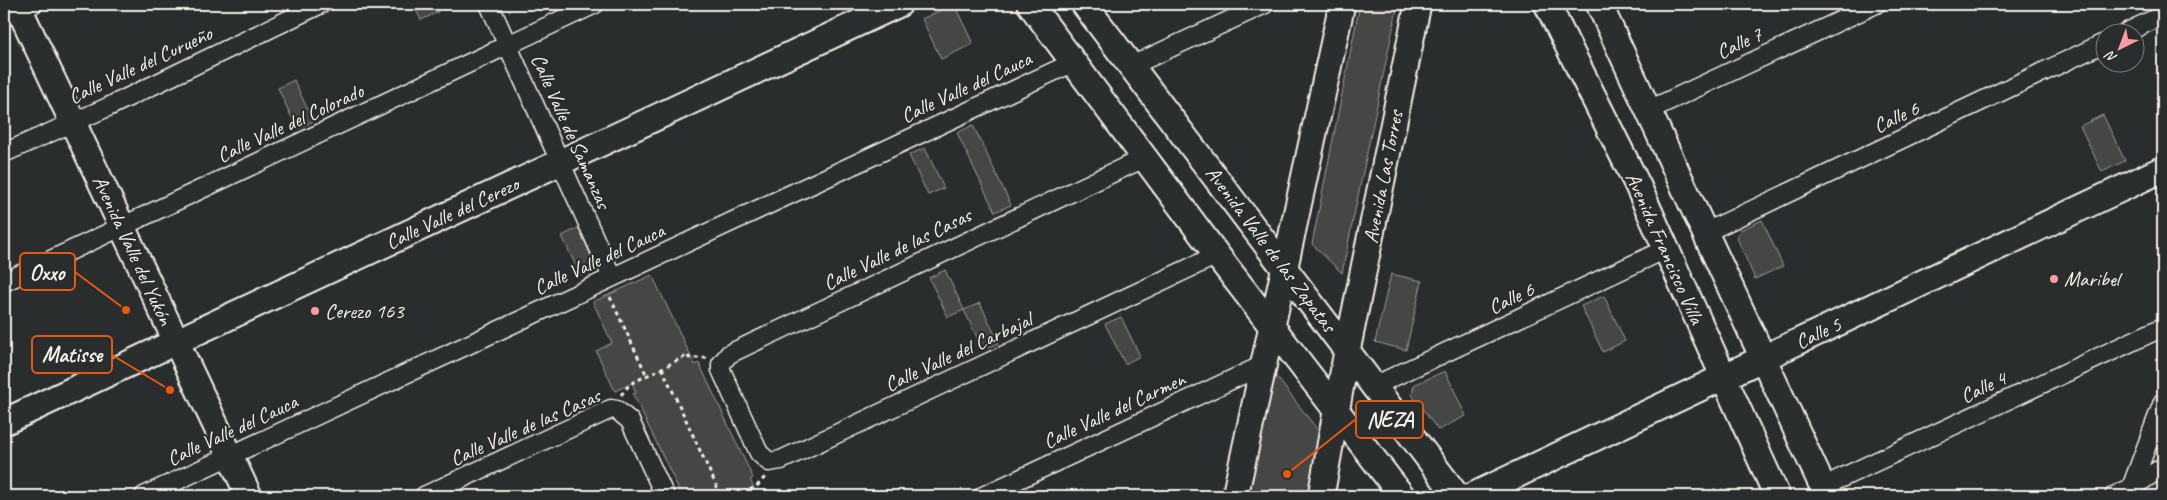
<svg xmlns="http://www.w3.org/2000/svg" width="2167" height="500" font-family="Caveat,sans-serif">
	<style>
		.green { fill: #444645; stroke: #9c9c96 }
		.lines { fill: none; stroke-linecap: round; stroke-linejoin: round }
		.street-casing { stroke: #f4f1e8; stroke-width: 21 }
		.secondary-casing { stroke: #f4f1e8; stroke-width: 29 }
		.path { stroke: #f4f1e8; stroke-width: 3; stroke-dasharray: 4 4; stroke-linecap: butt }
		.street { stroke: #2a2d2e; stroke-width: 18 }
		.secondary { stroke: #2a2d2e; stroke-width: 25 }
		.poi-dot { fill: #ff9aa2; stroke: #2a2d2e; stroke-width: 2 }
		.labels { text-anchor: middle; stroke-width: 4.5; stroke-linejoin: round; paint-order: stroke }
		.street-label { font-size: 21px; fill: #f4f1e8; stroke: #2a2d2e }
		.poi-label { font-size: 21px; fill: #f4f1e8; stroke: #2a2d2e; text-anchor: start }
		.leader { fill: none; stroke: #e8590c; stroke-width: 2 }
		.callout-dot { fill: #e8590c; stroke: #2a2d2e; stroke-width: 2 }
		.callout { fill: #2a2d2e; stroke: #e8590c; stroke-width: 2 }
		.callout-label { font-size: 22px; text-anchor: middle; font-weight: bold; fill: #f4f1e8 }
	</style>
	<rect width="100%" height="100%" fill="#2a2d2e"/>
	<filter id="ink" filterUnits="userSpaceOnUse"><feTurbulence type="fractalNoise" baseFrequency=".02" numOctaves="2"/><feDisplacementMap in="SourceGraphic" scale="10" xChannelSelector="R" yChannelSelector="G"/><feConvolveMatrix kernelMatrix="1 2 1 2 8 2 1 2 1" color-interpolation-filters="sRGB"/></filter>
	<g filter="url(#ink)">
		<path class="green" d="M413,4h21l4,8 -17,8z
			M954,4l19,40 -32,15 -19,-40z
			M1360,4h38l-56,269 -30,-29z
			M294,80l19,41 -16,8 -19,-41z
			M2103,115l22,46 -23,11 -22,-46z
			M973,125l38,80 -16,7 -38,-79z
			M925,148l19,40 -16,7 -19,-40z
			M1762,220l21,46 -28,13 -18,-41 3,-8z
			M578,228l19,40 -17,7 -18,-39z
			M945,270l19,40 16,-7 19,40 -16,7 -19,-40 -16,7 -19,-39z
			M1391,274l31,7 -16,69 -31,-8z
			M652,275l43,90 4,-2 54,115 -3,2 8,16h-76l-49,-102 3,-1 -4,-10 -17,8 -19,-40 16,-8 -19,-41z
			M1604,296l21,45 -22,11 -22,-46z
			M1121,317l19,39 -15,8 -20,-40z
			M1272,371l52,67 -12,58h-65z
			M1445,371l21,45 -28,14 -26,-35 2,-10z"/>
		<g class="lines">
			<defs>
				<path id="street" d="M489,4l123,273
					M4,17l29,-13
					M2127,32l36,-17
					M1131,66l134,-62
					M1649,110l227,-106
					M4,153l104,-46 213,-103
					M1144,158l-415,196 -8,10v6l38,83 10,9 12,-2 436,-205
					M1706,232l398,-189
					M4,282l591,-278
					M1374,386l292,-137
					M1822,487l341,-160
					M144,496l930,-434
					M424,496l187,-87 6,1 13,11 35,75
					M983,496l280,-131
					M2114,496l17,-8 32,-21
					M2128,496l35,-94"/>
				<path id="secondary" d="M17,4l232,492
					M1030,4l187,251 185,241
					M1084,4l373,492
					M1547,4l91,182 139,310
					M1599,4l228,492
					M4,422l895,-418
					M1235,496l107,-492
					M1321,496l26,-145 71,-347
					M1472,496l691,-327"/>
			</defs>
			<use href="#street" class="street-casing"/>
			<use href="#secondary" class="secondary-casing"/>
			<path class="path" d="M610,297l37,79
				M662,368l59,128
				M621,395l9,-11 58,-29 1,3h18
				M735,496l21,-9 9,-10"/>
			<use href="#street" class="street"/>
			<use href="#secondary" class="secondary"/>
		</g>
	</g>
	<g class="poi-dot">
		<circle cx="2054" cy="279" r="5"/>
		<circle cx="315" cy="311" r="5"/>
	</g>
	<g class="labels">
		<g class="street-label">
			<text transform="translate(1739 43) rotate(-25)" y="7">Calle 7</text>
			<text transform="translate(140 65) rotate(-25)" y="7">Calle Valle del Curueño</text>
			<text transform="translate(966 87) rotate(-25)" y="7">Calle Valle del Cauca</text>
			<text transform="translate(1896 117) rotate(-25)" y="7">Calle 6</text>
			<text transform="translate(290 123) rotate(-25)" y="7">Calle Valle del Colorado</text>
			<text transform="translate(571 131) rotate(66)" y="7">Calle Valle de Samanzas</text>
			<text transform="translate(1383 177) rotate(-79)" y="7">Avenida Las Torres</text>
			<text transform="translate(452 213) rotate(-25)" y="7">Calle Valle del Cerezo</text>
			<text transform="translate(1665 248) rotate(66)" y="7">Avenida Francisco Villa</text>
			<text transform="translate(897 249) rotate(-26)" y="7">Calle Valle de las Casas</text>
			<text transform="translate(1271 249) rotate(53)" y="7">Avenida Valle de las Zapatas</text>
			<text transform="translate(133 250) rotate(65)" y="7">Avenida Valle del Yukón</text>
			<text transform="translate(599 259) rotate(-25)" y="7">Calle Valle del Cauca</text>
			<text transform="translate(1511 298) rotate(-25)" y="7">Calle 6</text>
			<text transform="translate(1818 333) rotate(-25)" y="7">Calle 5</text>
			<text transform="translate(958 352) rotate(-25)" y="7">Calle Valle del Carbajal</text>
			<text transform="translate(1983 387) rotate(-25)" y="7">Calle 4</text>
			<text transform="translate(1114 410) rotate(-25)" y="7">Calle Valle del Carmen</text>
			<text transform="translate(525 427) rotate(-24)" y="7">Calle Valle de las Casas</text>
			<text transform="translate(232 430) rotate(-25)" y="7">Calle Valle del Cauca</text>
		</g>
		<g class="poi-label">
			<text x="2064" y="286">Maribel</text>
			<text x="325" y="318">Cerezo 163</text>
		</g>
	</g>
	<path class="leader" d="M126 310L75 272M170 390L112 355M1287 474L1356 419"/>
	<g class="callout-dot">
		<circle cx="126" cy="310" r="5"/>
		<circle cx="170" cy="390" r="5"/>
		<circle cx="1287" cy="474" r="5"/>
	</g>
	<g class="callout">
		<rect x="20" y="253" width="55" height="37" rx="5"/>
		<rect x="32" y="336" width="80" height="37" rx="5"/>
		<rect x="1356" y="401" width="67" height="37" rx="5"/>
	</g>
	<g class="callout-label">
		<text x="47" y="280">Oxxo</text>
		<text x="72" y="362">Matisse</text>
		<text x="1390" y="427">NEZA</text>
	</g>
	<rect width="2167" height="500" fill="none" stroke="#2a2d2e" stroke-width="20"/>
	<rect x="10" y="10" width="2147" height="480" fill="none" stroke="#f4f1e8" stroke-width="2" filter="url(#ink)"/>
	<g transform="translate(2120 48) rotate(222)"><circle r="24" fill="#2a2d2e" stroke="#7b7b78"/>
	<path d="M0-4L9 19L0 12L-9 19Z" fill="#ff9aa2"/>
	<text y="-8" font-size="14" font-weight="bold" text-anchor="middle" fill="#f4f1e8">N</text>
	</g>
</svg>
